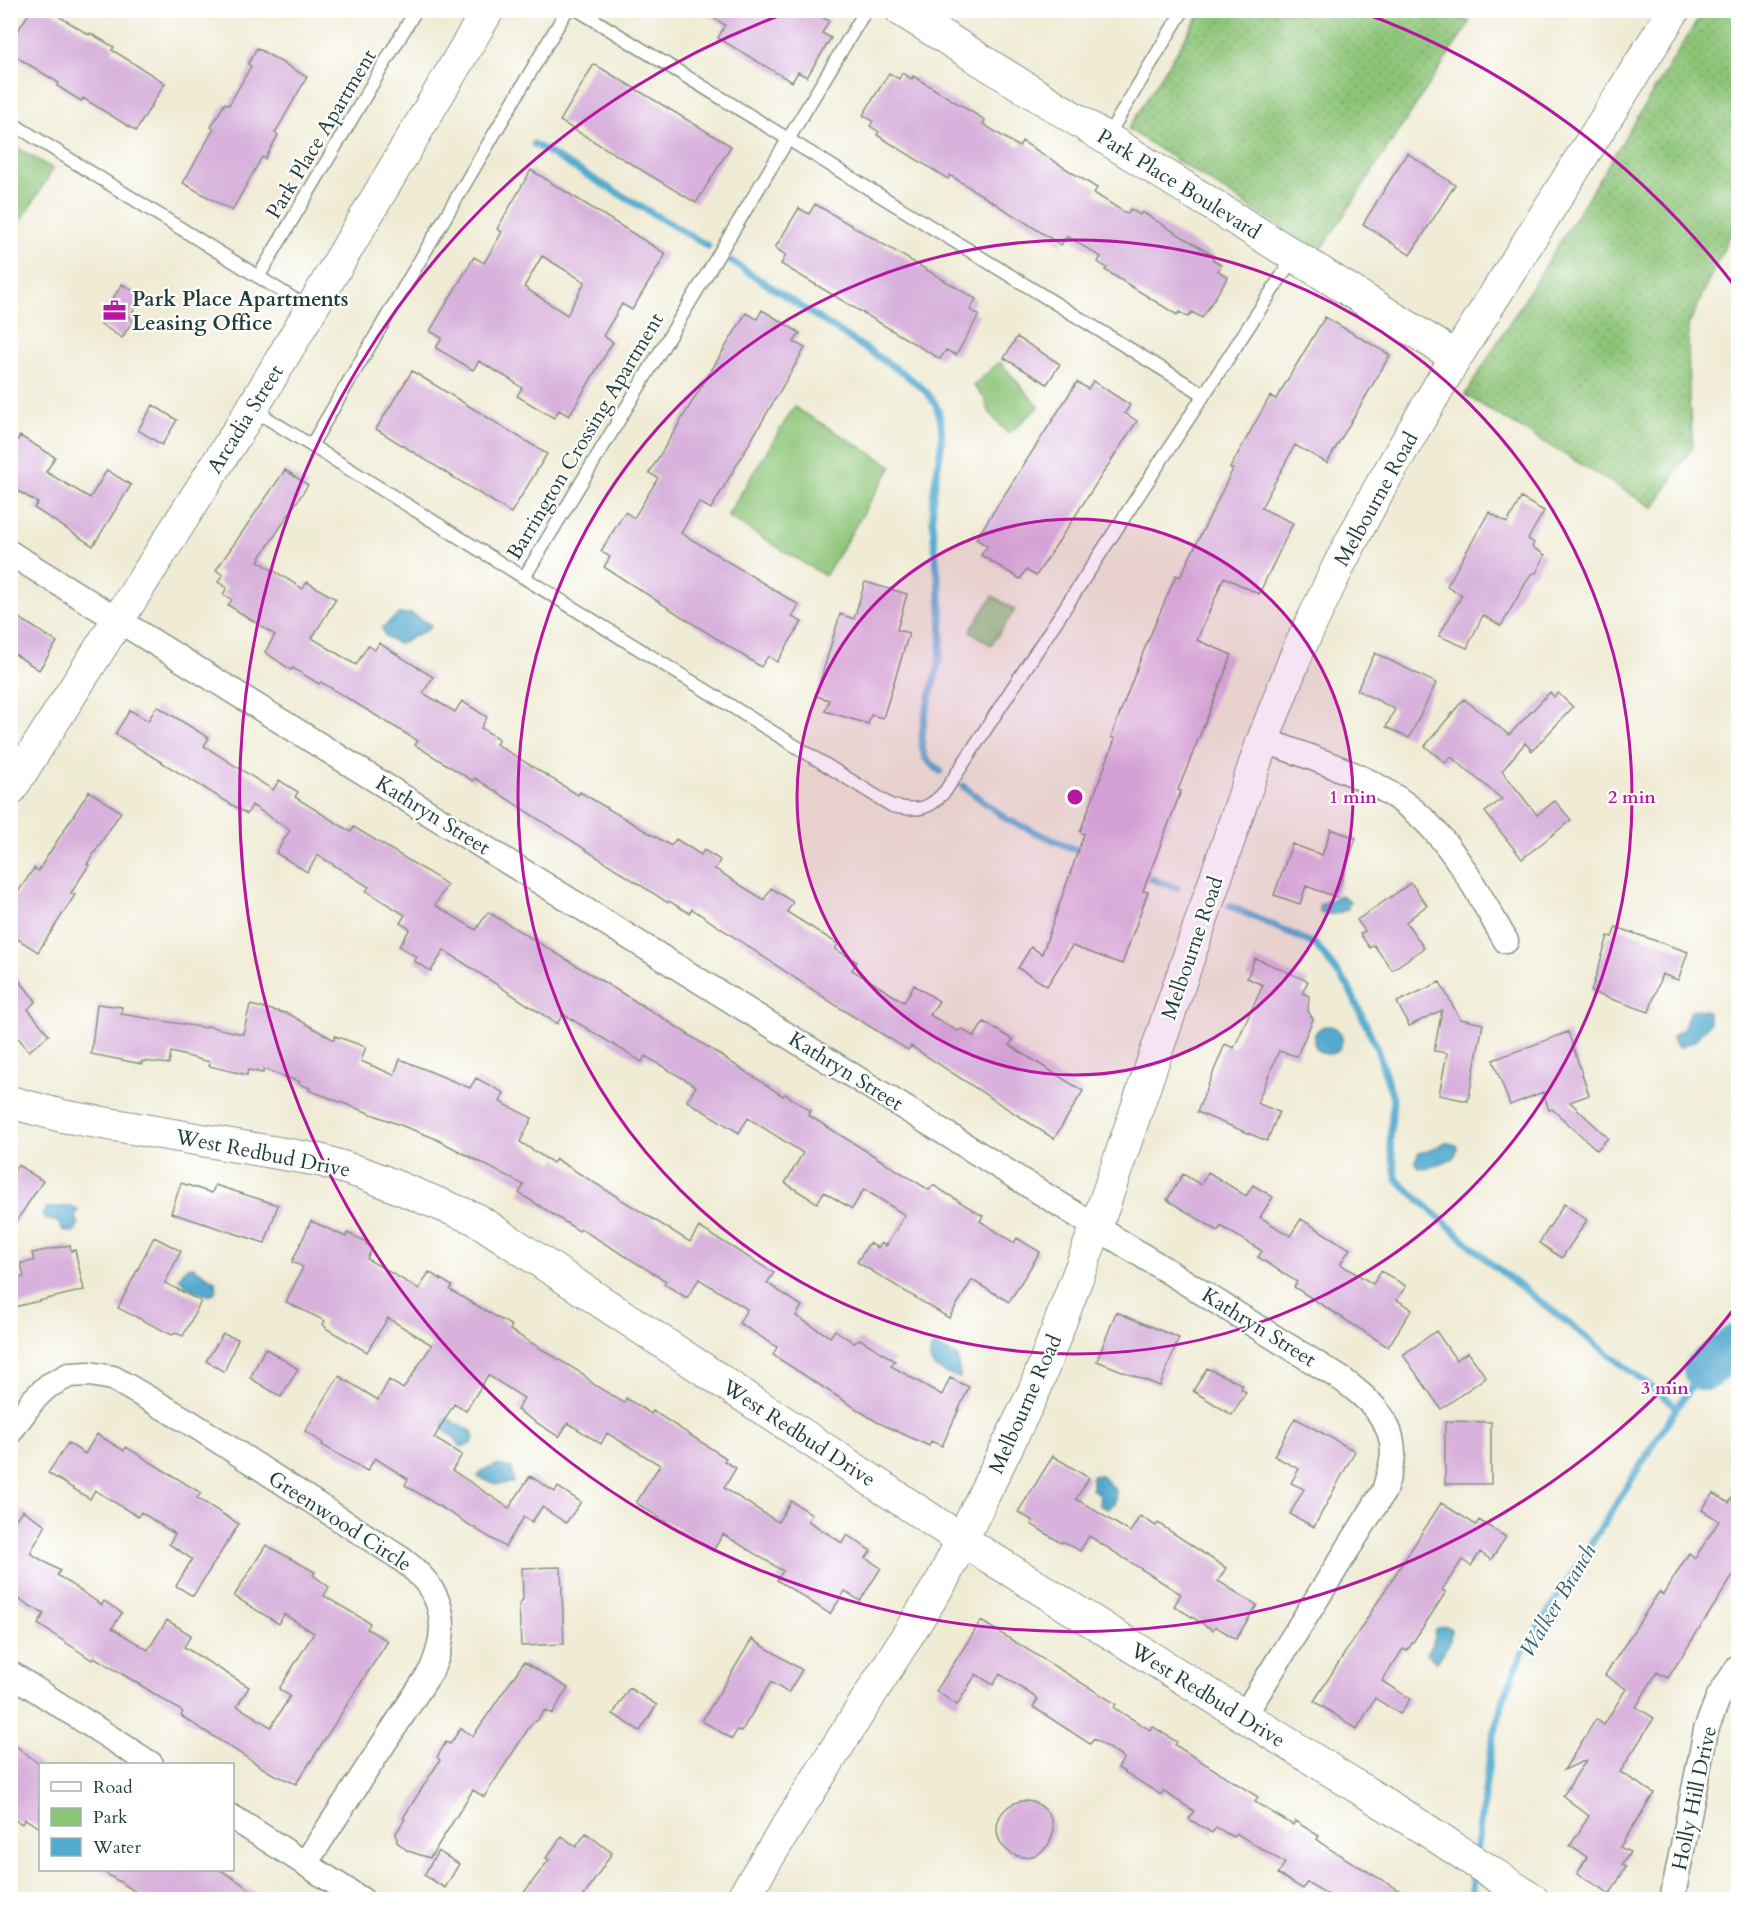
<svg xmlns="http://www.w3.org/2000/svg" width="1749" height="1910" font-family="Cardo,serif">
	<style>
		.grass { fill: url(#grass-dots); stroke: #568056; stroke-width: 1.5 }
		.park { fill: #8cc477; stroke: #568056; stroke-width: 1.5 }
		.water { fill: #53aacf; stroke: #397482; stroke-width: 1.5 }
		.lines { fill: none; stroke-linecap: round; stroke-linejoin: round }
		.stream { stroke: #53aacf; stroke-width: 7 }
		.river { stroke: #53aacf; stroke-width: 42 }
		.building { fill: #d8b2dc; fill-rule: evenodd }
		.service-casing { stroke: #879484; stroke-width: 15 }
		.minor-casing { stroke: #879484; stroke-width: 27 }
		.tertiary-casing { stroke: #879484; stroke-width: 34 }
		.service { stroke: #fff; stroke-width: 12 }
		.minor { stroke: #fff; stroke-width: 24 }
		.tertiary { stroke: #fff; stroke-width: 32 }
		.ring { fill: none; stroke: #b5179e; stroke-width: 3 }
		.labels { text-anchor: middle; stroke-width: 4.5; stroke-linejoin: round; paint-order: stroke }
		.street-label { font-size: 21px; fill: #1f3d34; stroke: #fff }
		.poi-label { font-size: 21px; font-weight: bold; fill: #1f3d34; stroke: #fff; text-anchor: start }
		.water-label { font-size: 22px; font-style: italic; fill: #31636a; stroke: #fff }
		.centre { fill: #b5179e; stroke: #fff; stroke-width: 3 }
		.ring-label { font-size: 18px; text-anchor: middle; font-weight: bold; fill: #b5179e; stroke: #fff; stroke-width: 4.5; stroke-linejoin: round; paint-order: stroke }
	</style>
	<defs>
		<pattern id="grass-dots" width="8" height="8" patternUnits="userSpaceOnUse" patternTransform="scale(1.5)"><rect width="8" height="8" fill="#8cc477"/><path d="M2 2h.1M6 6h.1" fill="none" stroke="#72a062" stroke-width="1.8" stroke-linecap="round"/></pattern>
	</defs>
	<rect width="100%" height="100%" fill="#fff"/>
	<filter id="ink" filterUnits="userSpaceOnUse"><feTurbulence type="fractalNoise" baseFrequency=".0167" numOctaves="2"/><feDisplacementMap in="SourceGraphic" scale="12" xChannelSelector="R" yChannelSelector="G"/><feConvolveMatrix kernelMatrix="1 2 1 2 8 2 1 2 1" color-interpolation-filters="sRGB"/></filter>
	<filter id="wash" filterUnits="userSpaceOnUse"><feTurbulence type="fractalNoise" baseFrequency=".008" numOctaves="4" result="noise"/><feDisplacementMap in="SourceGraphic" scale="24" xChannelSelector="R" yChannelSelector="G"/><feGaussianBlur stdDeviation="1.35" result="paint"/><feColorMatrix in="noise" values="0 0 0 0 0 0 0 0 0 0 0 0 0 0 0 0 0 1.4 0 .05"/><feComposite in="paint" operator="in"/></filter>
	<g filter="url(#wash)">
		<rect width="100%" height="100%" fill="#efebd4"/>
		<path class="grass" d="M1704,10l34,1v212l-9,14 -41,89 1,76 4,43 -39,63 -189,-113z
			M1452,11l18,11 -150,230 -192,-123 74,-118z"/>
		<path class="park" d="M11,144l42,25 -42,69z
			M1000,362l39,45 -31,27 -19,-22 -4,-13 -12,-14z
			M794,407l98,59 -67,110 -98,-60z
			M993,596l22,14 -24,35 -21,-14z"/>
		<path class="water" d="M399,614h13l19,11 -2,4 -31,15 -13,-8 -3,-8z
			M1341,895l9,6 -3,9 -12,4h-14l-2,-9z
			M1695,1009l12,2 3,12 -16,18 -16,7 -6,-11 12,-9 5,-15z
			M1314 1040a14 14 0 1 1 28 0a14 14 0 1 1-28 0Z
			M1445,1142l11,3 1,5 -3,8 -28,11 -7,-1 -4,-6 4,-9 13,-3z
			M72,1206l6,4 -3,8 4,5 -5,10 -10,-2 -6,-9 -12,-3 -4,-4 5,-7z
			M187,1267h6l23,15v8l-4,5c-13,0 -25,-8 -33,-17z
			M936,1346l22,11 2,21c-15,-5 -37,-9 -28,-31z
			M447,1418l25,13 2,8 -3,5 -10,3 -7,-10 -12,-8 -1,-3z
			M497,1465l15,3 1,15 -17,1 -18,-7 3,-6z
			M1101,1475l15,16 -2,13 -6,5 -9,-4 1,-11 -8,-5v-13z
			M1446,1626l5,3 -1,13 -13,20 -11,-8 9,-16 1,-9z"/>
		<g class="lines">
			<path class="stream" d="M534,144l174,102
				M731,261l172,112c13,10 27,19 34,35 12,28 -2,62 -4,90 -3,55 15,108 6,163 -4,26 -26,74 -13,98 3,4 10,8 14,12
				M1738,344v33
				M963,786l45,34 77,34
				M1141,875l36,13
				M1230,906l86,39 32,41 28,60 17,52 -3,45 7,37 97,86 183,141
				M1476,1853l16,-111 12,-44 19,-46 154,-245 27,-37
				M1471,1900l3,-30"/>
			<path class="river" d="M1704,1370l34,-26"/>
		</g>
		<g id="blocks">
			<path class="building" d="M31,10h18l40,25 1,-2 24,14 -2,3 53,33 -29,48 -53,-33 -2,3 -24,-15 2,-3 -49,-30v-10z
				M701,10h109l19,11 -7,12 9,5 -24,39 -9,-5 -6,10 -74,-44 7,-13z
				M257,48l50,29 -32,56 3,2 -13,24 -3,-2 -30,54 -49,-28 31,-54 -3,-2 14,-24 4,2 22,-39 -3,-2z
				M594,64l137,82 -35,57 -136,-82z
				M889,73l10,6 3,-6 10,6 1,-3 72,44 -2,4 36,23 3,-6 75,47 -3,5 33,21 3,-5 10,6 2,-3 72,44 -2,3 9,6 -3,6 10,6 -26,41 -10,-6 -4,5 -9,-5 -2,3 -72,-45 2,-2 -9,-6 3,-5 -34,-21 -6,9 -111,-70 -2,4 -71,-44 2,-3 -9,-6 3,-5 -10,-6z
				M1407,153l48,32 -45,70 -47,-31z
				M531,170l135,84 -34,56 -10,-6 -19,32 10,6 -44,74 -10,-6 -5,8 -37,-22 5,-8 -11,-8 -32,-19 -6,9 -37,-22 6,-10 -12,-7 44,-74 10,6 18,-31 -5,-3zM542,256l43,26 -18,33 -43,-28z
				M815,204l161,95 -6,11 9,5 -23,40 -10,-5 -6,9 -159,-95 5,-9 -11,-7 24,-40 10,6z
				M122,284l20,12 -9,15 -3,7 3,2 -11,18 -24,-16z
				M762,310l38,23 -6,9 11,6 -94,161 -12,-7 -18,31 118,72 -7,12 10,5 -25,40 -9,-6 -7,11 -157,-100 6,-10 -9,-6 24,-39 9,6 24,-40 -9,-5 97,-160 11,6z
				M1325,317l65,38 -63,108 -32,-18 -34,63 32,15 -34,71 -35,-17 -27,63 35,15 -54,135 3,1 -38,100 5,1 -26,72 -50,-18 -25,40 -29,-18 13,-21 11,7 42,-120 -4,-2 35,-93 -4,-2 33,-87 32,-75 4,2 53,-108 -3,-1 40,-72 6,3z
				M1017,337l43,27 -13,20 -43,-26z
				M412,371l135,83 -36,59 -135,-84z
				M1093,381l37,24 -5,8 12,8 -101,155 -10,-6 -6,9 -39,-24 6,-9 -11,-7 101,-157 11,7z
				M153,405l24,15 -15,25 -24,-15z
				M20,436l35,21 -9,15 44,26 17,-28 24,15 -38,61 -59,-38 4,-5 -28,-17v-34z
				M285,470l23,15 -50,76 45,28 4,-7 29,17 -24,39 44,27 12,-20 7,5 4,-7 54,34 -10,16 32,19 7,-11 25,16 -6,11 18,11 -3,5 82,51 2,-3 91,54 5,-7 25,16 3,-5 16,10 -5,9 49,31 7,-12 22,14 -6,10 51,32 -3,5 22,13 -5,8 52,32 10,-17 25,16 -9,14 27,16 5,-2 12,8 10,-15 29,18 -4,5 74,46 -29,48 -143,-93 -3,4 -65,-40 -151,-101 -3,4 -20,-12 -1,2 -193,-125 -2,3 -58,-36 3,-4 -97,-59 -2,2 -26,-16 -2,2 -26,-18 10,-17 -47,-30 4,-5 -9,-6 4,-6 -9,-6 5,-7 -7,-5z
				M1521,498l23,13 -16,28 6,4 -2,4 13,8 -9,18 -5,1 -30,52 -18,-11 -16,33 -28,-12 23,-41 -15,-9 42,-74 18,11z
				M865,582l42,12 -10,36 12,3 -26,85 -12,-3 -3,9 -43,-13 4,-11 -13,-4 24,-82 14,5z
				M10,612l47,30 -18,28 -29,-19z
				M1375,653l61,30 -27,55 -23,-11 9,-18 -38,-19z
				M1550,692l4,5 4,-4 15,14 -41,44 -7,-8 -23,28 35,44 18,-14 16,19 -49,39 -37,-47 17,-13 -51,-42 -6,6 -20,-17 39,-47 45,36z
				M157,706l52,32 -5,8 69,44 6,-10 19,12 -3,5 56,35 3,-5 82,50 11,8 -12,20 41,25 12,-18 175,106 120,78 2,-2 26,17 -3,4 121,75 4,-5 50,31 -3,5 34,22 3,-5 23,14 -31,50 -37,-22 -23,38 -92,-56 12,-19 9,5 3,-5 5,3 19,-31 -41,-26 -12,20 -28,-17 -7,11 -32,-20 18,-30 -55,-35 -9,15 -52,-32 9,-15 -51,-30 -3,6 -79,-48 -6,10 -113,-74 -13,21 -17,-10 3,-4 -18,-11 11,-17 -10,-6 5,-8 -39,-24 3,-4 -51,-32 -11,17 -31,-19 14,-23 -38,-25 -5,9 -132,-80 15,-24 18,11z
				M89,791l32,21 -34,52 2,1 -18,28 4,2 -37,57 -28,-18v-30l24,-36 4,3z
				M1331,829l25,9 -20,59 -30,-11 -6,18 -26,-9 18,-51 30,11z
				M1411,883l16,22 -21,17 18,26 -32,22 -18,-25 -4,3 -10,-14 5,-3 -8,-11z
				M1616,927l72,25 -10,28 -16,-6 -13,38 -58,-20 17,-56 4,1z
				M1255,958l53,23 -6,12 7,3 -1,15 5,8 -16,37 -18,-5 -22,52 22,9 -12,29 -70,-29 28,-68 9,4 29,-63 -16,-7z
				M10,969l26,32 -8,8 21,26 -20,16 -19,-23z
				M1440,982l20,37 23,5 -15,77 -29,-6 8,-42 -13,-2 8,-41 -33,16 -12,-24z
				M97,1004l25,3 -1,7 85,14 1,-2 36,8 7,-29 39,9 45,26 1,-4 31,11 -5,14 33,14 6,-16 70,29 6,-10 28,15 -4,9 32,16 -12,24 33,21 3,-4 134,83 9,-15 75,46 -7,10 35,23 -6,10 34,21 5,-7 19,13 6,-4 35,22 -4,5 51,29 8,-17 19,9 -27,59 -11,-5 -2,5 -52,-24 -104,-67 4,-8 -38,-24 8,-14 -48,-30 -12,19 -23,-14 2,-3 -85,-52 -2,2 -60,-38 5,-8 -90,-47 -125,-48 1,-2 -11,-4 1,-2 -37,-13v4l-15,-3 -1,5 -38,-9 1,-4 -39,-10 -2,12 -27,-3v3l-51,-10z
				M1568,1032l21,63 -19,7 38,36 -11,12 -45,-41 -3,1 -6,-18 -33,13 -17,-45z
				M18,1165l25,16 -33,50v-56z
				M1208,1172l38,24 7,-11 20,12 -13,20 30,19 11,-17 49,30 -10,15 33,20 8,-13 25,15 -9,14 15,9 -24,38 -94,-60 3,-5 -39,-25 4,-6 -41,-25 -3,5 -51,-31 16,-26 18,11z
				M181,1183l31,10 3,-8 63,20 -13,38 -94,-30z
				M1564,1204l23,16 -25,38 -23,-15z
				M311,1221l35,16 1,-4 20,9 -1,2 6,4 -5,11 52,30 10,-17 23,14 -2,4 62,36 -2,4 73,44 10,10 31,19 2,-5 25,16 2,-3 73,47 -2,3 12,7 -12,20 54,34 13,-21 21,13 -4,7 34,22 5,-8 24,16 -5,7 15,10 -21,33 -15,-10 -15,23 -53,-34 6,-9 -60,-37 -10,17 -77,-48 24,-38 -53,-32 -6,11 -33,-21 -9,14 -42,-27 7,-12 -36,-23 -22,36 -12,-7 -20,34 28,17 -10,15 57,38 21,-32 25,16 3,-5 23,15 -15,21 -24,-16 -10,15 -8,-5 -19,30 -100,-62 3,-6 -33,-21 -8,13 -45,-26 1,-2 -18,-12 34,-55 39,24 11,-20 14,9 29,-44 -44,-27 -21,34 -40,-23 -4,-5 2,-3 -39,-19 17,-35 -11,-5z
				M154,1237l27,14 -16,32 36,18 -18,35 -7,-3 -4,2 -54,-27z
				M70,1245l1,6 4,-1 9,40 -74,18v-28l14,-3 -3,-14 13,-2 -2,-8z
				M1116,1312l63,26 -19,48 -63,-25z
				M1436,1331l20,29 12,-8 18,25 -45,32 -38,-54z
				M223,1334l15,5 -14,33 -18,-11z
				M265,1348l33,21 -17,28 -31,-19z
				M1207,1368l36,17 -2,4 5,3 -14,23 -39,-24z
				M1295,1418l60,33 -41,76 -24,-13 14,-25 -13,-6 8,-14 -25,-13z
				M1445,1421l46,1v62h-46z
				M97,1434l27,17 2,-4 75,46 -4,5 42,26 -46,72 -17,-10 16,-27 -23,-15 6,-10 -34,-22 -3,5 -43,-27 -5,9 -42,-26 20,-30 17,11z
				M1053,1456l36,22 -13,21 54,33 10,-16 16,10 2,-3 68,45 -8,13 39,24 -21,34 -21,-13 -2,4 -39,-24 7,-12 -92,-58 -9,15 -17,-10 -2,2 -30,-19 2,-3 -15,-9z
				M1738,1489v79l-70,110 -11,-6 -21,35 18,11 -34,54 34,21 -34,54 10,5 -8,13 4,2 -16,27 -33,-20 10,-17 -17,-11 19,-30 -26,-20 23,-36 -22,10 32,-51 8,6 22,-36 -21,-14 54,-83 4,3 26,-42 6,5 24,-37 -17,-11 11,-17 16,10z
				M1441,1503l35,22 3,-5 27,17 -15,23 -11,-8 -9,14 -9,-6 -20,30 4,2 -17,26 -22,33 -4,-2 -21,32 28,18 -10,15 -25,-16 -18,31 -43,-28z
				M22,1510l24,15 -16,28 30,18 -3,4 45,30 2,-4 18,12 -10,15 36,22 19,-30 24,15 -7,12 65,40 -12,19 34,21 19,-31 -11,-7 35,-56 -30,-19 -5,10 -45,-28 32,-51 49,27 -2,3 16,12 -5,9 46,27 -3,6 21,12 -92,143 -25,-11 -90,-57 2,-4 -41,-26 -48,-29 -2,3 -54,-36 6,-10 -34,-20v-66z
				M561,1567l3,77 -43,2 -2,-41 4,-6 -1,-31z
				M981,1621l135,83 -2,4 36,22 2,-4 25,16 -2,3 83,52 -3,5 38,23 2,-4 24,15 -2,3 11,9 86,51h-79l-28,-17 -4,7 -25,-15 7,-11 -49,-30 -3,4 -17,-10 -4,6 -23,-14 5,-8 -31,-20 -2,4 -43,-27 6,-10 -30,-19 -4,5 -57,-37 5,-8 -38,-25 -7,11 -17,-11 -19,31 -21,-14z
				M752,1639l50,31 -14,23 -17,-11 -30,50 -4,-2 -5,9 -30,-18z
				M524,1662l44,26 -16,26 -7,-4 -8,11 -5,2 -48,74 -11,-7 -43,68 -22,-7 -11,-9 -1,-9 9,-14 -2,-1 37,-58 -3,-3 9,-15 4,2 11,-16 12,8z
				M629,1688l28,17 -17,26 -27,-17z
				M10,1741l30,24v63l-15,-9 -3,5 -12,-7z
				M997 1829a28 28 0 1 1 56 0a28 28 0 1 1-56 0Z
				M586,1833l26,20 -30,46h-63l30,-39 -3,-2 16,-22 14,11z
				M438,1851l21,13 -14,24 -21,-13z
				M99,1869h120l46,30h-118z"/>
		</g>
	</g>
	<g filter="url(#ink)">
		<use href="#blocks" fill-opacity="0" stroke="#879484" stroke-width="1.5"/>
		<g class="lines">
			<defs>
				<path id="service" d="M578,10l625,384
					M10,122l300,187
					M1107,137l76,-127
					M259,276l157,-266
					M254,410l638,396c25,5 37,5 54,-16l348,-533
					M312,444l255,-434
					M525,576l341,-566"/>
				<path id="minor" d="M10,553l1333,827c25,19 50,39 50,74 -1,12 -6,26 -9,37l-141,226
					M1263,740c59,22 126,40 170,89 30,32 50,74 73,112
					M10,1432l23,-32 15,-14 21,-11 21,-1 23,4 81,47 206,133c42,30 53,65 31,113l-126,193
					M10,1673l141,91
					M232,1817l130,83
					M1672,1900l34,-170 12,-32 20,-31"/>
				<path id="tertiary" d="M901,10l555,347
					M10,790l242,-381 236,-399
					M10,1102l52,14 257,44 46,14 111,45 486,321 466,291 105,69
					M741,1900l202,-321 92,-190 62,-164 166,-485 34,-87 42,-88 40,-76 77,-132 218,-347"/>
			</defs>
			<use href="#service" class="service-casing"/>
			<use href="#minor" class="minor-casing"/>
			<use href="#tertiary" class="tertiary-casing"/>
			<use href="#service" class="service"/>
			<use href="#minor" class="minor"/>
			<use href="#tertiary" class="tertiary"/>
		</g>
	</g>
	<circle cx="1075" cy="797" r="278" fill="#b5179e" fill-opacity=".12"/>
	<g class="ring">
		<circle cx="1075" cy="797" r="278"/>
		<circle cx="1075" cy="797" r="557"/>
		<path d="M1737 1305A835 835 0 1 1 789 12M1361 12A835 835 0 0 1 1737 289"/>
	</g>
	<defs>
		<symbol id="office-bare" viewBox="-9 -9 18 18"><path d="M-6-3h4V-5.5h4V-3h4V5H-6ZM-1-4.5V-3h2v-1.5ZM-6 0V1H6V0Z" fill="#b5179e" stroke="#fff" stroke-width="2.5" paint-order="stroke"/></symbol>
	</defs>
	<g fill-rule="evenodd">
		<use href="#office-bare" x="98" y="294" width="33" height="33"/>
	</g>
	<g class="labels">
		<g class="street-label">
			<text transform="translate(321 134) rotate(-59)" y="7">Park Place Apartment</text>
			<text transform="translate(1179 184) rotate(32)" y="7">Park Place Boulevard</text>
			<text transform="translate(245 419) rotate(-58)" y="7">Arcadia Street</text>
			<text transform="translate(585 436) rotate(-59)" y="7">Barrington Crossing Apartment</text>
			<text transform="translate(1376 499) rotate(-61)" y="7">Melbourne Road</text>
			<text transform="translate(433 815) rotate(32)" y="7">Kathryn Street</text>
			<text transform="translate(1192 948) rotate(-71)" y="7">Melbourne Road</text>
			<text transform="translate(846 1071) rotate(32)" y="7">Kathryn Street</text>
			<text transform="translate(263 1153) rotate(11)" y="7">West Redbud Drive</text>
			<text transform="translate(1259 1327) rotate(32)" y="7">Kathryn Street</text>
			<text transform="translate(1025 1404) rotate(-66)" y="7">Melbourne Road</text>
			<text transform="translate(799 1433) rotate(33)" y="7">West Redbud Drive</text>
			<text transform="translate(340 1521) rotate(33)" y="7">Greenwood Circle</text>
			<text transform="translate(1208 1695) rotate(32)" y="7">West Redbud Drive</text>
			<text transform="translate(1694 1798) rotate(-78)" y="7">Holly Hill Drive</text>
		</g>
		<g class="poi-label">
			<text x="132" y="306">Park Place Apartments<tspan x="132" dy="24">Leasing Office</tspan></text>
		</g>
		<g class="water-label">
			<text transform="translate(1557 1600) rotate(-59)" y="8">Walker Branch</text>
		</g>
	</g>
	<circle cx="1075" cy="797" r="9" class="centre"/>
	<g class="ring-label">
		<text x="1353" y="803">1 min</text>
		<text x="1632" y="803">2 min</text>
		<text x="1665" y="1394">3 min</text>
	</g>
	<rect width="1749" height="1910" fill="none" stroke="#fff" stroke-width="36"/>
	<rect x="39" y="1763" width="195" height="108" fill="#ffffff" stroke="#a5b1ae" stroke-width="1.5"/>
	<rect x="51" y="1782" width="30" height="9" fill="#ffffff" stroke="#a5b1ae" stroke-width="1.5"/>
	<text x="93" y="1793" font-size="18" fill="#1f3d34">Road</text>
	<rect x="51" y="1808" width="30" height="18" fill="#8cc477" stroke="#a5b1ae" stroke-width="1.5"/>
	<text x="93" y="1823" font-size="18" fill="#1f3d34">Park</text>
	<rect x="51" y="1838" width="30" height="18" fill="#53aacf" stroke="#a5b1ae" stroke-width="1.5"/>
	<text x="93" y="1853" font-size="18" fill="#1f3d34">Water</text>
</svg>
